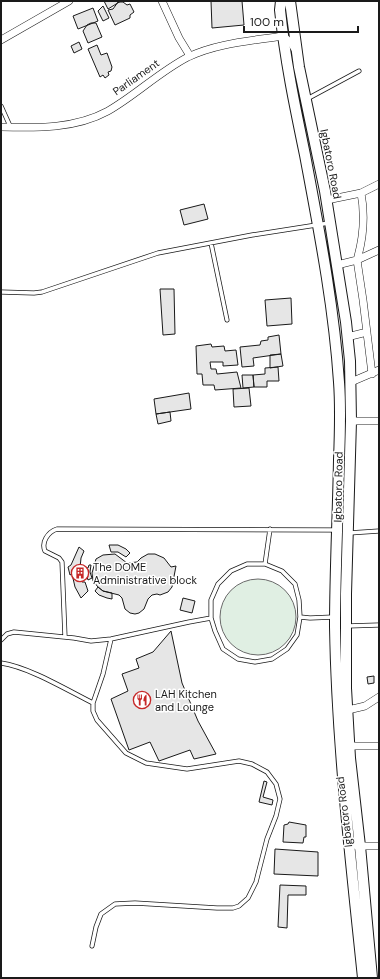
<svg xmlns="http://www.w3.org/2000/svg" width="380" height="979" font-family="'DM Sans',sans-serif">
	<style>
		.green { fill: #e0efe3; stroke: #6a6a6a }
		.building { fill: #e6e6e6; stroke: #1a1a1a }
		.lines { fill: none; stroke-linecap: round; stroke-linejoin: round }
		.lane-casing { stroke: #1a1a1a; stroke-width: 5 }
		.street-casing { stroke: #1a1a1a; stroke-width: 8 }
		.secondary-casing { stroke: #1a1a1a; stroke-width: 12 }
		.lane { stroke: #fff; stroke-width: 3.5 }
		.street { stroke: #fff; stroke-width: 7 }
		.secondary { stroke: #fff; stroke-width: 10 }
		.labels { text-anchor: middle; stroke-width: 3; stroke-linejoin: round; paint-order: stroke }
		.street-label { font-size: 11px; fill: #1a1a1a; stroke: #fff }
		.poi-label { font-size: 11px; fill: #1a1a1a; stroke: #fff; text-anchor: start }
	</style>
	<rect width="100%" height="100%" fill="#fff"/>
	<path class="green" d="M220 617a38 38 0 1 1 76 0a38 38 0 1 1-76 0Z"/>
	<path class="building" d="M104,1h17l-13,8z
		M211,1h31l2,24 -32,3z
		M118,2h5l4,3 3,-1 4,8 -4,3v3l-15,7 -7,-15 5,-1z
		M103,6l6,12 -6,3 -5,-10z
		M93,8l5,13 -20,8 -5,-13z
		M91,23h5l6,14 -14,6 -5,-12 4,-6z
		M79,42l3,7 -8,4 -3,-7z
		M97,45l4,10 6,-2 5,14 -1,4 -3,1 1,3 -4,3 -2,-3 -3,2 -12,-28z
		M204,204l4,15 -24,6 -4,-15z
		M160,289h14l1,45 -12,1z
		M291,298l1,26 -25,2 -2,-26z
		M279,335l2,19 -28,4 1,8 -12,1 -2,-20 20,-2 1,-4 7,-1v-3z
		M211,344l1,3 12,-1 1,5 11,-1 2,15 -15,1v-4h-13l1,7h5l1,5 20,-2 4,16 -26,2 -1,-5h-11l-1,-11h-5l-1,-28z
		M281,354l2,12 -13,2v-13z
		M278,367l1,14h-12v6h-13l-1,-12 12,-1v-6z
		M242,375h11l1,12 -11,1z
		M249,388l2,18 -17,1 -1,-18z
		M189,393l2,16 -35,5 -2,-15z
		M170,412l1,9 -13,3 -2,-10z
		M109,545h9l8,4 4,4 -4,4 -8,-5h-7z
		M79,547l5,4 -3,7 -1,10h8l1,-3h2l-1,7 2,6 -4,2 -2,-6h-5l1,8h3l3,9 -7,7 -6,-11 -3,-13 -2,1 -2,-8 3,-2z
		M115,554l12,9 10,-1 4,-4 7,-4h7l9,4 7,9 5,-1 -4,21 -4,5 -8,3 -3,-1 -5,1 -4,4 -4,10 -5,4 -4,1 -5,-1 -5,-4 -3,-11 -3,-3 -16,-4 -5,-4 -5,-6 -1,-8 4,-14 7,-4z
		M98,587l5,4 9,2v6l-5,-1 -8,-3 -4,-4z
		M183,598l12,3 -3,12 -12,-3z
		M171,631l11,52 16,38 18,33 -22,5 -4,-9 -31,11 -9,-19 -21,8 -18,-51 17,-8 -6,-17 17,-6 -3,-9 17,-7z
		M374,676v7l-6,1 -1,-7z
		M264,781l3,1 -4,15 10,3 -1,5 -13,-3z
		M289,822l17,3v12h-2l-1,6 -20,-1 1,-17 4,-1z
		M275,849l43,3v24l-44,-2z
		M280,885l26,1v9h-18l-1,33 -9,-1z"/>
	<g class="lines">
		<defs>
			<path id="lane" d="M307,99l52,-28
				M1,106l9,20
				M211,243l16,77
				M1,292l33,1 8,-1 116,-39 94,-18 77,-12
				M349,533l30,-2
				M247,564h18l17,7 13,13 4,16 1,17 -3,18 -10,14 -15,10 -17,3 -17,-3 -15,-10 -8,-18 -4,-13v-18l7,-16 13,-13z
				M265,564l5,-35
				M300,617l10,1 24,-1
				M347,626l32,-1
				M65,637l-3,-75 -3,-4 -14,-7c-4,-9 3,-19 12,-22l278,1
				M1,640l6,-6 7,-2 60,6 17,3 20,-2 78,-17 22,-4
				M1,663c28,4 66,27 92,40
				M92,946l4,-19 5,-13 14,-10 20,-1 82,5h16l6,-2 9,-8 8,-16 11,-43 9,-23 4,-17 -4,-15 -9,-12 -15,-8 -13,-3 -52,8 -41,-6 -20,-10 -29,-33 -4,-9v-8l10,-29 8,-35"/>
			<path id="street" d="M162,1l17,37 11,18
				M1,40l68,-39
				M1,127c36,1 74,2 107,-16 28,-16 51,-39 80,-54 29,-14 63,-16 95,-21l8,7 5,8
				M361,193c4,21 2,46 -4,67l22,-10
				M327,200l34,-7 18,-9
				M337,265l20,-5 6,40 9,74
				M347,337l20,-5
				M351,382l28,-12
				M351,421h28
				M348,710l17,-4 14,-9
				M349,746h30
				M357,846h22"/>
			<path id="secondary" d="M281,1l-1,9c5,49 15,97 25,145 14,75 29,151 34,227 2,26 1,52 0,78 -1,56 -4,111 -4,167 2,118 16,234 28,351
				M290,1l9,66 26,124 21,131 4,39 1,60 -5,173v94l4,70 10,88 12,132"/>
		</defs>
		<use href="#lane" class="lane-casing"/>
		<use href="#street" class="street-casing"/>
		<use href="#secondary" class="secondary-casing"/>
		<use href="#lane" class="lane"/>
		<use href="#street" class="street"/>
		<use href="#secondary" class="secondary"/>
	</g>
	<defs>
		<symbol id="building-ring" viewBox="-11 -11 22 22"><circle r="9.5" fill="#fff" stroke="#c62828" stroke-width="1.5"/><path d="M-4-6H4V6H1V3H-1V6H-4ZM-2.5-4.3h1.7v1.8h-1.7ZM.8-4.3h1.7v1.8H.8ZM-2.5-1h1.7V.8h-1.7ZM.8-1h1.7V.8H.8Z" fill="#c62828"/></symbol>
		<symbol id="restaurant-ring" viewBox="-11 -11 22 22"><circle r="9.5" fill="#fff" stroke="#c62828" stroke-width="1.5"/><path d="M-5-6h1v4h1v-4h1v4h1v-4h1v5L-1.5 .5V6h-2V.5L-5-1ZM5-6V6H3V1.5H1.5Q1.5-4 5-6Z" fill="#c62828"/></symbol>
	</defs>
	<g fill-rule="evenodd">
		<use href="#building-ring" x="70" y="563" width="20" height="20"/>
		<use href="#restaurant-ring" x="132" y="690" width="20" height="20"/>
	</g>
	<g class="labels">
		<g class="street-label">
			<text transform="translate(136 77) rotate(-35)" y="4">Parliament</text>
			<text transform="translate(331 164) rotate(79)" y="4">Igbatoro Road</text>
			<text transform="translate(338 487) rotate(-89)" y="4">Igbatoro Road</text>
			<text transform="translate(344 812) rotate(-97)" y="4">Igbatoro Road</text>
		</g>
		<g class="poi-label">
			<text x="93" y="571">The DOME<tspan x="93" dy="13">Administrative block</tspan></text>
			<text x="155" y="698">LAH Kitchen<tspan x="155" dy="13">and Lounge</tspan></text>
		</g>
	</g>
	<rect width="380" height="979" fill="none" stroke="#1a1a1a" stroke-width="4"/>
	<path d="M244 26v6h114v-6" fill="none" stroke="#1a1a1a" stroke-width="2"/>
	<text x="250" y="26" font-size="12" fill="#1a1a1a" stroke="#ffffff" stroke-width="3" paint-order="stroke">100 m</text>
</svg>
